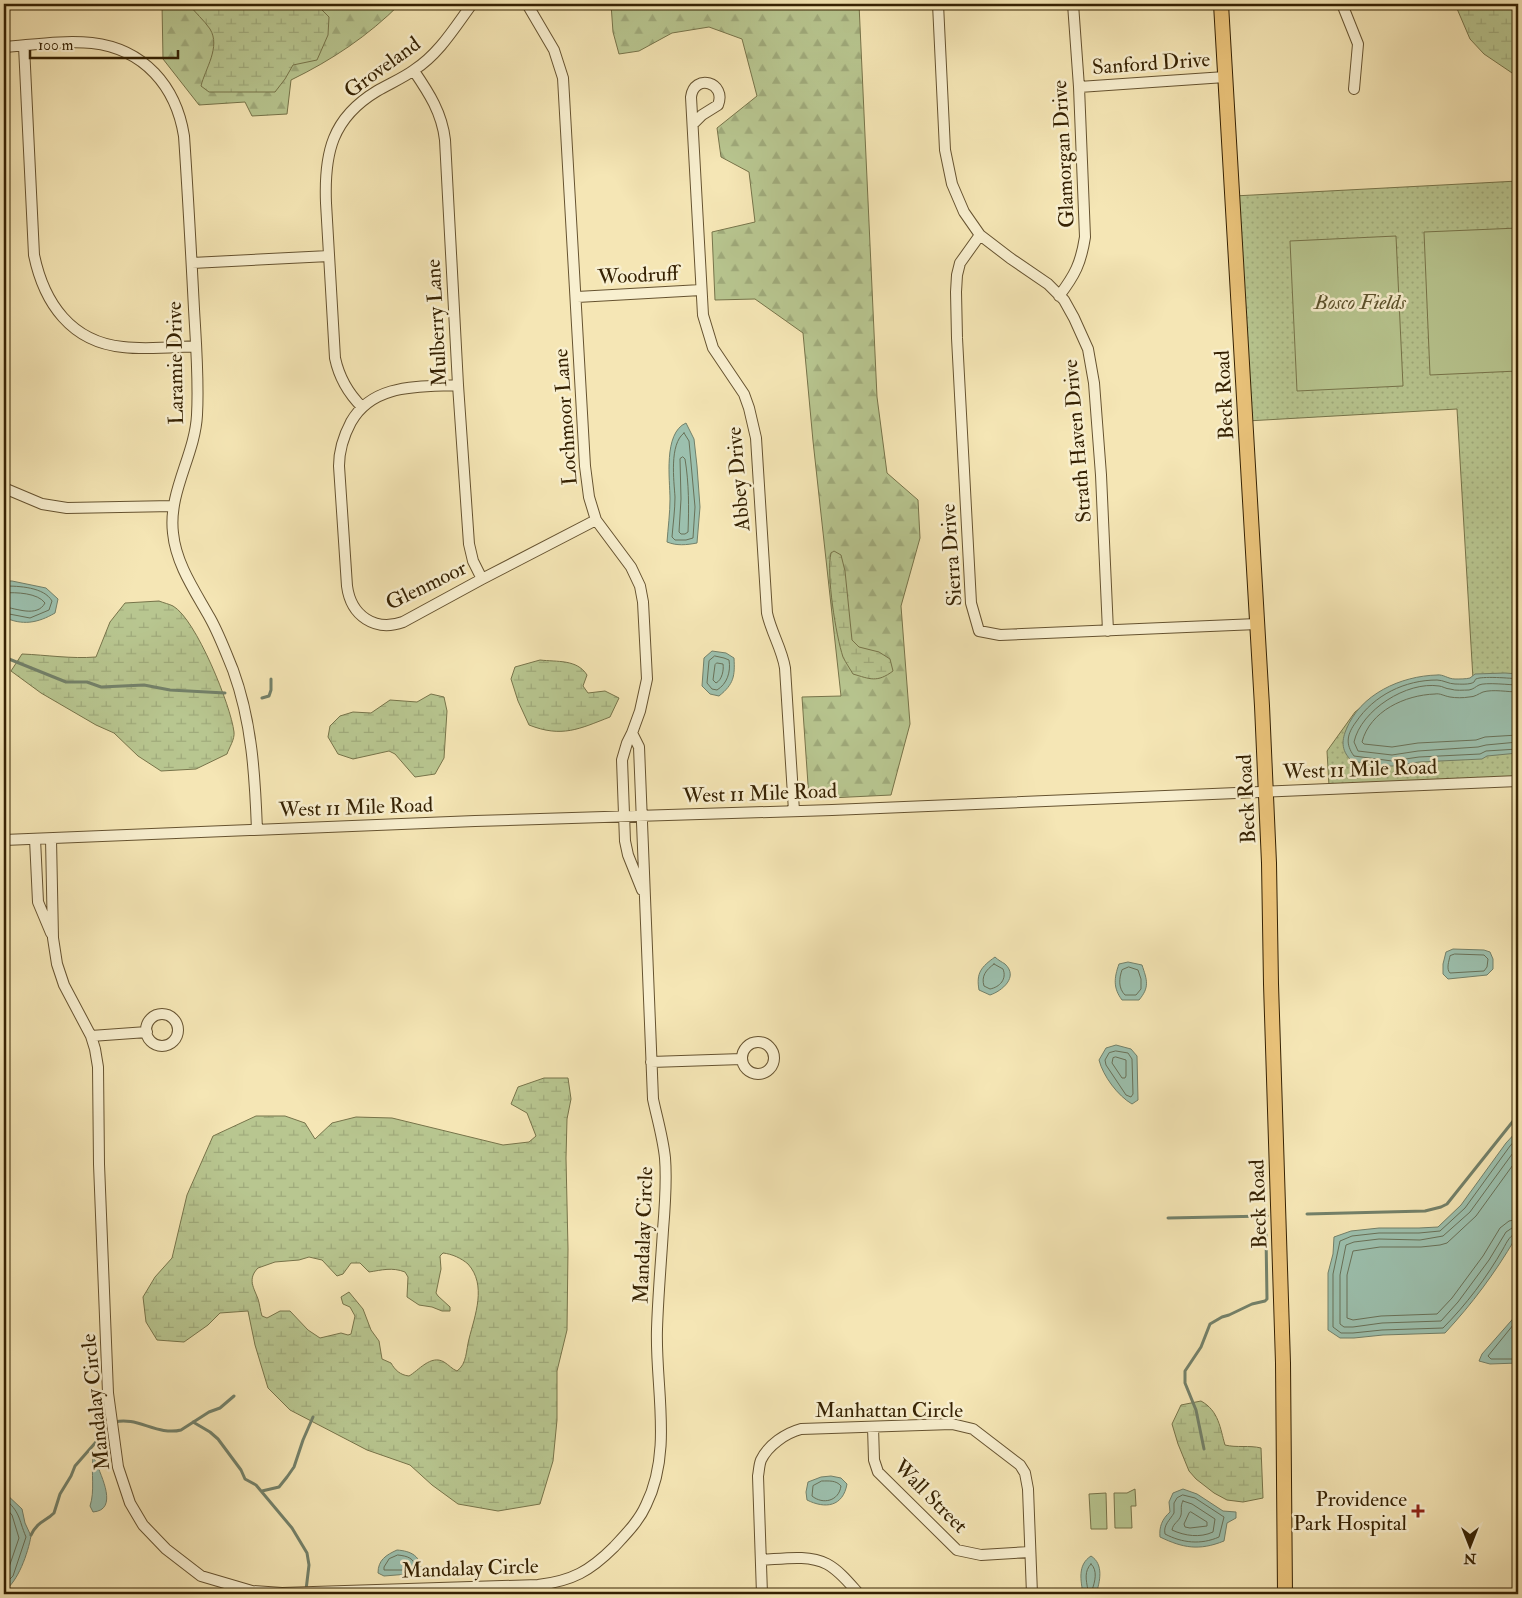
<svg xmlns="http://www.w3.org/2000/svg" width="1522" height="1598" font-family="'IM FELL Double Pica',serif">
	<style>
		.forest { fill: url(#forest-firs); stroke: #77744a }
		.wetland { fill: url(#wetland-marsh); stroke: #77744a; fill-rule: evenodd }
		.park { fill: url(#park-dots); stroke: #77744a }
		.pitch { fill: #b8c690; stroke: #77744a }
		.water { fill: #9cc0ae; stroke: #73816a }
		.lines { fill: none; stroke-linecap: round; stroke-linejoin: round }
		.shore { stroke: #697158; stroke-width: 1 }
		.stream { stroke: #73816a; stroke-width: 3 }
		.minor-casing { stroke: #665330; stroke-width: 12 }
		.major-casing { stroke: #362203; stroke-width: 16 }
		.minor { stroke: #f8efcf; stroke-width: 10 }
		.major { stroke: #eac37a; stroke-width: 14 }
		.poi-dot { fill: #8f2418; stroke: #f8efcf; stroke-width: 2 }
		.labels { text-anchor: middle; stroke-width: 5; stroke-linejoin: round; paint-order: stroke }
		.street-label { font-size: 21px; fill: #362203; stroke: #f8efcf }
		.park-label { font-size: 21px; font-style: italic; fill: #5d532d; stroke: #f8efcf }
		.poi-label { font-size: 21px; fill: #362203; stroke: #f8efcf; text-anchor: end }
	</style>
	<defs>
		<pattern id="forest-firs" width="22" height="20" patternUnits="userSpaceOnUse" patternTransform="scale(1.25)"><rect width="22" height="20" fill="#b8c690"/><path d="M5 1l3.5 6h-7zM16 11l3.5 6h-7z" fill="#9faa7b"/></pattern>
		<pattern id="wetland-marsh" width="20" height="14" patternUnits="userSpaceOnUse" patternTransform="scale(1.25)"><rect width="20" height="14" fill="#b8c690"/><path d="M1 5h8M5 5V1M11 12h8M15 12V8" fill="none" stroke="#9faa7b"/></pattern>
		<pattern id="park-dots" width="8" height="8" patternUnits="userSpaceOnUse" patternTransform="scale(1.25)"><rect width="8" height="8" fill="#b8c690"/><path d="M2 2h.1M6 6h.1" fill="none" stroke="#9faa7b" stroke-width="1.8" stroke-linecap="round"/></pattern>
	</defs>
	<rect width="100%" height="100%" fill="#f5e6b5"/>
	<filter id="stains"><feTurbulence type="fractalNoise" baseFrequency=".004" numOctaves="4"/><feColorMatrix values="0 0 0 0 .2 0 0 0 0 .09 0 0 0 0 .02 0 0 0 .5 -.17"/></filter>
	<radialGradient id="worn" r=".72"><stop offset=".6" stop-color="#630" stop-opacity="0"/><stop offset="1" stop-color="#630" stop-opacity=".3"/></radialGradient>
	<path class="forest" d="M162,4h238c-32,32 -68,56 -109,76l-4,34 -35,2 -7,-14 -46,3 -36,-46z
		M611,4h248l18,393 10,76 31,27 2,38 -19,68 9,118 -19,71 -82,4 -7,-102 39,-1 -28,-255 -10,-108 -48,-34 -40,1 -3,-68 43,-10 -6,-50 -28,-15 -4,-29 40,-32 -15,-57 -33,-12 -37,6 -33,18 -20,3 -6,-22z"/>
	<path class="wetland" d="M189,4h127l13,13 -1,18 -11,25 -24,5 -8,14 -10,13h-66l-8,-6c4,-17 20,-39 9,-57 -6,-9 -15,-16 -21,-25z
		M1455,4h63v73l-34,-23 -14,-15z
		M834,551l7,4 4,16 7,69 7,7 20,5 11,7 3,12c-16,12 -23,8 -40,3 -3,-5 -7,-11 -10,-17 -7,-21 -17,-83 -12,-104z
		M159,601c5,2 10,3 14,5 23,13 58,100 61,126 1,7 -5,16 -7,22l-31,15 -35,2 -23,-15 -24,-23 -18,-8 -55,-32 -30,-22 11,-17c25,1 49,5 74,3l14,-35 15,-19z
		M540,660c17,2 37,-1 47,15l-4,11 5,7 17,-2 14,7 -9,19c-31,12 -48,21 -81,8l-11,-24 -7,-22 4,-12z
		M431,694l13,3 3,14 -3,47 -9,16 -20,3 -20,-23 -6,-3 -36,8 -15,-5 -10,-17 2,-11 10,-10 13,-4 18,1 19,-13 27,2z
		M544,1078h24l3,21 -4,20 -1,39 2,91 -1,81 -10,41v49l-4,41 -13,43 -42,7 -40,-7 -26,-19 -22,-20 -43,-15 -77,-40 -22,-22 -13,-43 -7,-34 -28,2 -12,12 -24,17 -27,-2 -11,-18 -3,-25 12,-20 17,-19 15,-63 26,-59 43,-20h29l20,7 10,16 17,-16 24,-6 36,1 111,27 26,-3 7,-6 -9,-23 -16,-9 7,-17zM443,1253c9,1 18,5 25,11 19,21 7,51 1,75 -3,11 -2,25 -12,32 -5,-2 -8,-6 -13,-9 -13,-8 -26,9 -35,14 -9,-1 -14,-6 -18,-13l-9,-4 -3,-18 -8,-11 -8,-21 -14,-17 -8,5 2,7 7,3 5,9 -4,18 -3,1 -7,-2 -21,5 -12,-8 -18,-19h-10l-13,7 -5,-2c-2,-6 -2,-11 -4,-17 -4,-11 -11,-20 0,-31l17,-6 24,-2 10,-3 13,3 15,16 6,-2 8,-11h9l9,9c13,-2 23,-5 36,0l3,5 -1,20 12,8 13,2 10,4h8v-4l-12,-11 -2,-3 5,-24 -1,-13z
		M1201,1401c18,10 19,27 24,44 12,3 24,0 36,3l2,50 -20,4 -16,-2 -13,-7 -18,-14 -7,-8 -11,-27 -6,-20 9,-19z"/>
	<path class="park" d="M1518,181v596l-189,9 -2,-35 28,-39 18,-14 100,-19 -16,-270 -210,12 -13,-225z"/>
	<path class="pitch" d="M1518,228v143l-88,4 -6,-143z
		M1396,236l7,150 -106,5 -7,-150z
		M1135,1489l1,17h-5l1,22h-17l-1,-35h13z
		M1106,1493l1,36h-16l-2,-35z"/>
	<path class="water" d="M686,423l8,16 3,27 3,41 -3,36c-11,2 -20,3 -30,-1 1,-14 3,-29 3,-43 0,-19 -7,-66 16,-76z
		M4,581h8l34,7 12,11 -3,14c-17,10 -33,13 -51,4z
		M712,651l14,2 8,5c1,18 0,26 -15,38l-9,-2 -8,-8 2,-28z
		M1505,673l13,1v79l-31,3 -5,3 -63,3 -26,4h-11l-30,-5c-10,-9 -11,-19 -6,-31 14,-36 55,-54 91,-55 6,-1 11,4 18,4 5,0 11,0 15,-1l5,-4z
		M1453,949l31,1 6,2 3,7v10l-6,6 -39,4 -5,-5v-10l3,-12z
		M995,957c3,3 7,5 10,7 14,13 -3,27 -15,31l-11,-5c-3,-17 2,-23 16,-33z
		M1128,962l14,3c5,15 8,22 -3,35h-17c-9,-12 -8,-22 -3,-36z
		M1116,1045l15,4 6,7 1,44 -6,4c-14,-8 -29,-28 -33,-44l7,-12z
		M1518,1130v107l-3,2c-20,34 -43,65 -70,94l-62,2 -29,3h-14l-12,-8v-57l5,-19 1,-17 17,-6 28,-3h40l19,-1 23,-22 45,-62z
		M1518,1313v50l-28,1 -11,-3 3,-7z
		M93,1457l3,5c5,14 23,48 -3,50l-3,-6c5,-15 1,-33 3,-49z
		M831,1476l10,2 6,6c-4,23 -22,25 -40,16l-1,-8 2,-10 13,-5z
		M1183,1489l14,5 26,17 13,1v6l-9,5 -3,18c-25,10 -41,7 -64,-4 -1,-10 2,-18 10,-25l-1,-10 4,-9z
		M4,1492l18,17 3,14 6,13c-3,17 -13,46 -27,55z
		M397,1550c14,1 25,6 24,23l-37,3 -6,-3c0,-13 8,-18 19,-23z
		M1091,1556c13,8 9,26 5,38h-13c-2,-13 -6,-29 8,-38z"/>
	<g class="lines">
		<path class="shore" d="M684,433l5,8 6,66 -2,31 -7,2h-11l-3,-3c1,-13 3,-27 3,-40 -1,-16 -6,-53 9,-64z
			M683,457l2,2c4,24 4,49 3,73l-3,2h-4l-2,-2 2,-33 -1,-40z
			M4,586c15,0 40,1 48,15l-3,9 -19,8 -26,-5
			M4,593c12,-1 34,0 41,10 -8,15 -29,5 -41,4
			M715,656l9,2 5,2c2,12 -2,24 -12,30l-5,-1 -5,-6 2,-22z
			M717,663l6,1c1,6 -1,16 -7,19l-3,-3 2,-15z
			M1518,679c-7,-1 -37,-3 -42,0 -1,0 -1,2 -2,3 -4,3 -14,2 -19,2 -6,0 -12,-4 -18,-4 -32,0 -63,15 -81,42 -9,12 -11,22 -2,34l38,5 27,-4 61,-3 6,-3 32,-2
			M1518,685c-7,0 -33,-3 -39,0 -4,2 -5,4 -10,5 -6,0 -13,1 -19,-1 -4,0 -8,-3 -11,-3 -32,-5 -78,24 -85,56l4,9 34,4 26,-4 60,-4 8,-2 32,-3
			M1518,692c-10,0 -25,-3 -35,0 -5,2 -8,5 -14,5 -6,1 -13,1 -19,0 -6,-1 -10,-4 -15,-3 -30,1 -65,17 -73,48l2,2 28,3 26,-4 58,-3 9,-3 33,-2
			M1455,954l29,1 4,4 -1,8 -3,4 -34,2c-4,-4 -1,-12 0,-17z
			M994,964l9,5c4,10 -3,18 -13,20l-6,-3c-3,-10 2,-16 10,-22z
			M1129,967l9,3 3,9v10l-5,6h-11c-7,-7 -6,-17 -3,-25z
			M1116,1051l12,2 4,6 1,35 -2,3 -5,-2 -20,-30 -1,-5 4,-7z
			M1116,1057l10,3v16l-1,2h-3l-10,-15 1,-5z
			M1518,1137l-8,9 -45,62 -25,23 -21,2h-40l-27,3 -12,5 -7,33v53l8,6h12l29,-3 61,-2c23,-23 44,-51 60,-79 4,-7 7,-15 15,-16
			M1518,1146l-48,66 -27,24 -23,4 -41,-1 -25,3 -8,3 -6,30v49l4,3h9l29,-4 59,-2 17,-19 31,-42 17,-28 6,-4 6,-1
			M1518,1158l-42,58 -29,27 -7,2 -19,2h-41l-27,4 -6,24v43l6,2 28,-4 56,-2 15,-16 31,-42 17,-28 9,-7 9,-2
			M1518,1319l-30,37 3,3h27
			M822,1481c7,0 14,-1 19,5 -2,15 -18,19 -29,10l1,-10z
			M1183,1495l12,3 29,19 -5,20c-18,8 -37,6 -54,-3 -2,-9 5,-14 9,-21v-10l3,-5z
			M4,1498c17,15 14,20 22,39l-13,39 -9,9
			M1183,1501l9,3 23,15 -2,13c-13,6 -28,4 -41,-2 1,-7 7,-8 9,-15 1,-6 -1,-9 2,-14z
			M4,1506l8,9 7,23 -12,35 -3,4
			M1191,1512l16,10v4l-17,2 -5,-1 -1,-3 5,-11z
			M398,1555c9,1 17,3 17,13l-6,2h-25v-3l5,-8z
			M1091,1564c7,6 4,18 1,26l-2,1 -2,-1c-2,-10 -4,-19 3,-26z"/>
		<path class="stream" d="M4,657l62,25h21l14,5 43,-2 26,5 55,3
			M262,698l7,-2 2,-6v-11
			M1307,1214l118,-3 16,-4 6,-3 71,-89
			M1168,1218l99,-2
			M115,1422c21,-6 43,14 66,8l28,-18 11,-4 14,-12
			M193,1422l17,10 8,7 23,31 4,9 11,6 36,43 15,25 2,12 -3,25
			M1204,1449l-8,-39 -11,-27v-12l16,-24 9,-23 12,-7 7,-2 23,-11 13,-3 2,-2 -1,-64 -3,-19
			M262,1491l17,-4 8,-10 7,-10 9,-27 10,-23
			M31,1535c7,-14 14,-13 23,-22l6,-19 11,-18 4,-10 35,-40"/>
		<defs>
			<path id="minor" d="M527,4l27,46 9,28 22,388 4,31 7,23 35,47 9,19 3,16 4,77 -7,32 -8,22 -5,10 -5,17 3,81 3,14 14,35
				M938,4l7,146 7,34 12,28 16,23 30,23 38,26 16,16 10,18 14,31 6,34 7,92 7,156
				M1342,4l16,40 -4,45
				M24,46l10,209c10,48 37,87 89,92 24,3 49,0 73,-1
				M4,47c28,-2 59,-7 88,-4 52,6 84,43 92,93 4,58 7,115 10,173 2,35 5,71 3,106 -2,40 -29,77 -24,118 3,31 22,58 37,85 9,16 16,35 23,52 19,52 22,106 24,160
				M414,71c15,22 28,42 31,69l13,245 11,159 4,17 9,18
				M1079,87l146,-10
				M693,124l9,-9 16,-10c9,-23 -24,-32 -27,-8l12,218 10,33 31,46 5,14 7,30 11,175c4,19 15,36 18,55l9,143
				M980,235l-20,28 -3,12 -1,17 1,46 14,265 8,28 21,4 257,-11
				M192,263l137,-7
				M1059,296c16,-21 22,-33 26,-59l-6,-150 -6,-83
				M577,297l124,-7
				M458,385c-39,2 -85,-2 -107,37 -8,15 -12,28 -12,44l8,120c4,30 28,46 56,36l79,-43 114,-59
				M362,407c-14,-14 -23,-30 -27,-49l-9,-155c-2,-50 6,-85 51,-112 12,-7 26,-13 37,-21 25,-16 41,-43 58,-66
				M4,488l38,16 25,4 106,-2
				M35,839l3,63 13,31
				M51,839l2,99 4,26 7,21 27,51 4,13 3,18 1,97 9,229 10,74 12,36 13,22 23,24 35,27 51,15 30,2 256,-8c34,-4 52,-14 76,-38 12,-13 25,-26 32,-42 27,-54 9,-119 11,-176 1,-33 4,-66 6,-99 2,-24 4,-48 2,-72 -2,-20 -8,-40 -12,-59l-14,-352 -7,-14
				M4,840l471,-19 357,-11 686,-29
				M146 1030a16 16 0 1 1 32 0a16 16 0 1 1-32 0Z
				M91,1036l56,-4
				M742 1058a16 16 0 1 1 32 0a16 16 0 1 1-32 0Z
				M651,1062l91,-3
				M873,1427l1,33 4,12 79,78 24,5 49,-3
				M761,1560c21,-1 47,-6 66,4 13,7 23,20 32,30
				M762,1594l-4,-118c1,-5 1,-11 3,-16 7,-15 25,-27 40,-31l151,-5 21,5 47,36 5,8 3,16 4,105"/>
			<path id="major" d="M1221,4l41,702 7,157 2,121 12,379 2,231"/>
		</defs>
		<use href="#minor" class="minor-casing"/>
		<use href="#major" class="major-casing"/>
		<use href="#minor" class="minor"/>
		<use href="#major" class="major"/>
	</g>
	<path class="poi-dot" d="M1415.5 1503.5h5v5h5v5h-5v5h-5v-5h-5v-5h5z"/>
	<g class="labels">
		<g class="street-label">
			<text transform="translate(1151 63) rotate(-4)" y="7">Sanford Drive</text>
			<text transform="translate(382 67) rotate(-36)" y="7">Groveland</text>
			<text transform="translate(1063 154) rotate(-93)" y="7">Glamorgan Drive</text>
			<text transform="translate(638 275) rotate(-3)" y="7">Woodruff</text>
			<text transform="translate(436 323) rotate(-93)" y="7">Mulberry Lane</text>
			<text transform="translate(175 363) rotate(-91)" y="7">Laramie Drive</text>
			<text transform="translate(1224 395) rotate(-93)" y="7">Beck Road</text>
			<text transform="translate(565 417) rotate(-94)" y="7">Lochmoor Lane</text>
			<text transform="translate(1077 441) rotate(-95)" y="7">Strath Haven Drive</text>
			<text transform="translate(738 479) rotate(-95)" y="7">Abbey Drive</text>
			<text transform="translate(951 555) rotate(-94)" y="7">Sierra Drive</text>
			<text transform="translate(426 585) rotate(-26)" y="7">Glenmoor</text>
			<text transform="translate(1360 769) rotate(-2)" y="7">West 11 Mile Road</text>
			<text transform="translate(760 793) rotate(-2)" y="7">West 11 Mile Road</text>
			<text transform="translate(1246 799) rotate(-93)" y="7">Beck Road</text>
			<text transform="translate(356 807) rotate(-2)" y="7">West 11 Mile Road</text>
			<text transform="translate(1258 1204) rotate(-92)" y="7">Beck Road</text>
			<text transform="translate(643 1235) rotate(-88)" y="7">Mandalay Circle</text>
			<text transform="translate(95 1402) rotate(-96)" y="7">Mandalay Circle</text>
			<text x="889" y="1417">Manhattan Circle</text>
			<text transform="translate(931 1496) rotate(45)" y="7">Wall Street</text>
			<text transform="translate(470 1568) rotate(-2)" y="7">Mandalay Circle</text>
		</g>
		<g class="park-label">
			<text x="1360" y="309">Bosco Fields</text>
		</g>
		<g class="poi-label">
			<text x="1407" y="1506">Providence<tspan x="1407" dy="24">Park Hospital</tspan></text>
		</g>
	</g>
	<rect width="1522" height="1598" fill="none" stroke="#f5e6b5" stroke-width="20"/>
	<rect x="5" y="5" width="1512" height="1588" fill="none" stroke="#362203" stroke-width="2.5"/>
	<rect x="10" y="10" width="1502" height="1578" fill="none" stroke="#362203"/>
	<g transform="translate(1470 1546) rotate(180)" stroke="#f8efcf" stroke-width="4" paint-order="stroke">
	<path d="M0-4L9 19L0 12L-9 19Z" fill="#362203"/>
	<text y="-8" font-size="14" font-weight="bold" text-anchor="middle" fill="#362203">N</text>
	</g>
	<path d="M30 50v8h148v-8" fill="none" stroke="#362203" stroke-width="2.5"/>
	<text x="38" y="50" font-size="15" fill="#362203" stroke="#f8efcf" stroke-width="4" paint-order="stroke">100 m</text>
	<rect width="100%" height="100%" filter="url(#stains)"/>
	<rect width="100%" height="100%" fill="url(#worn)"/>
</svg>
